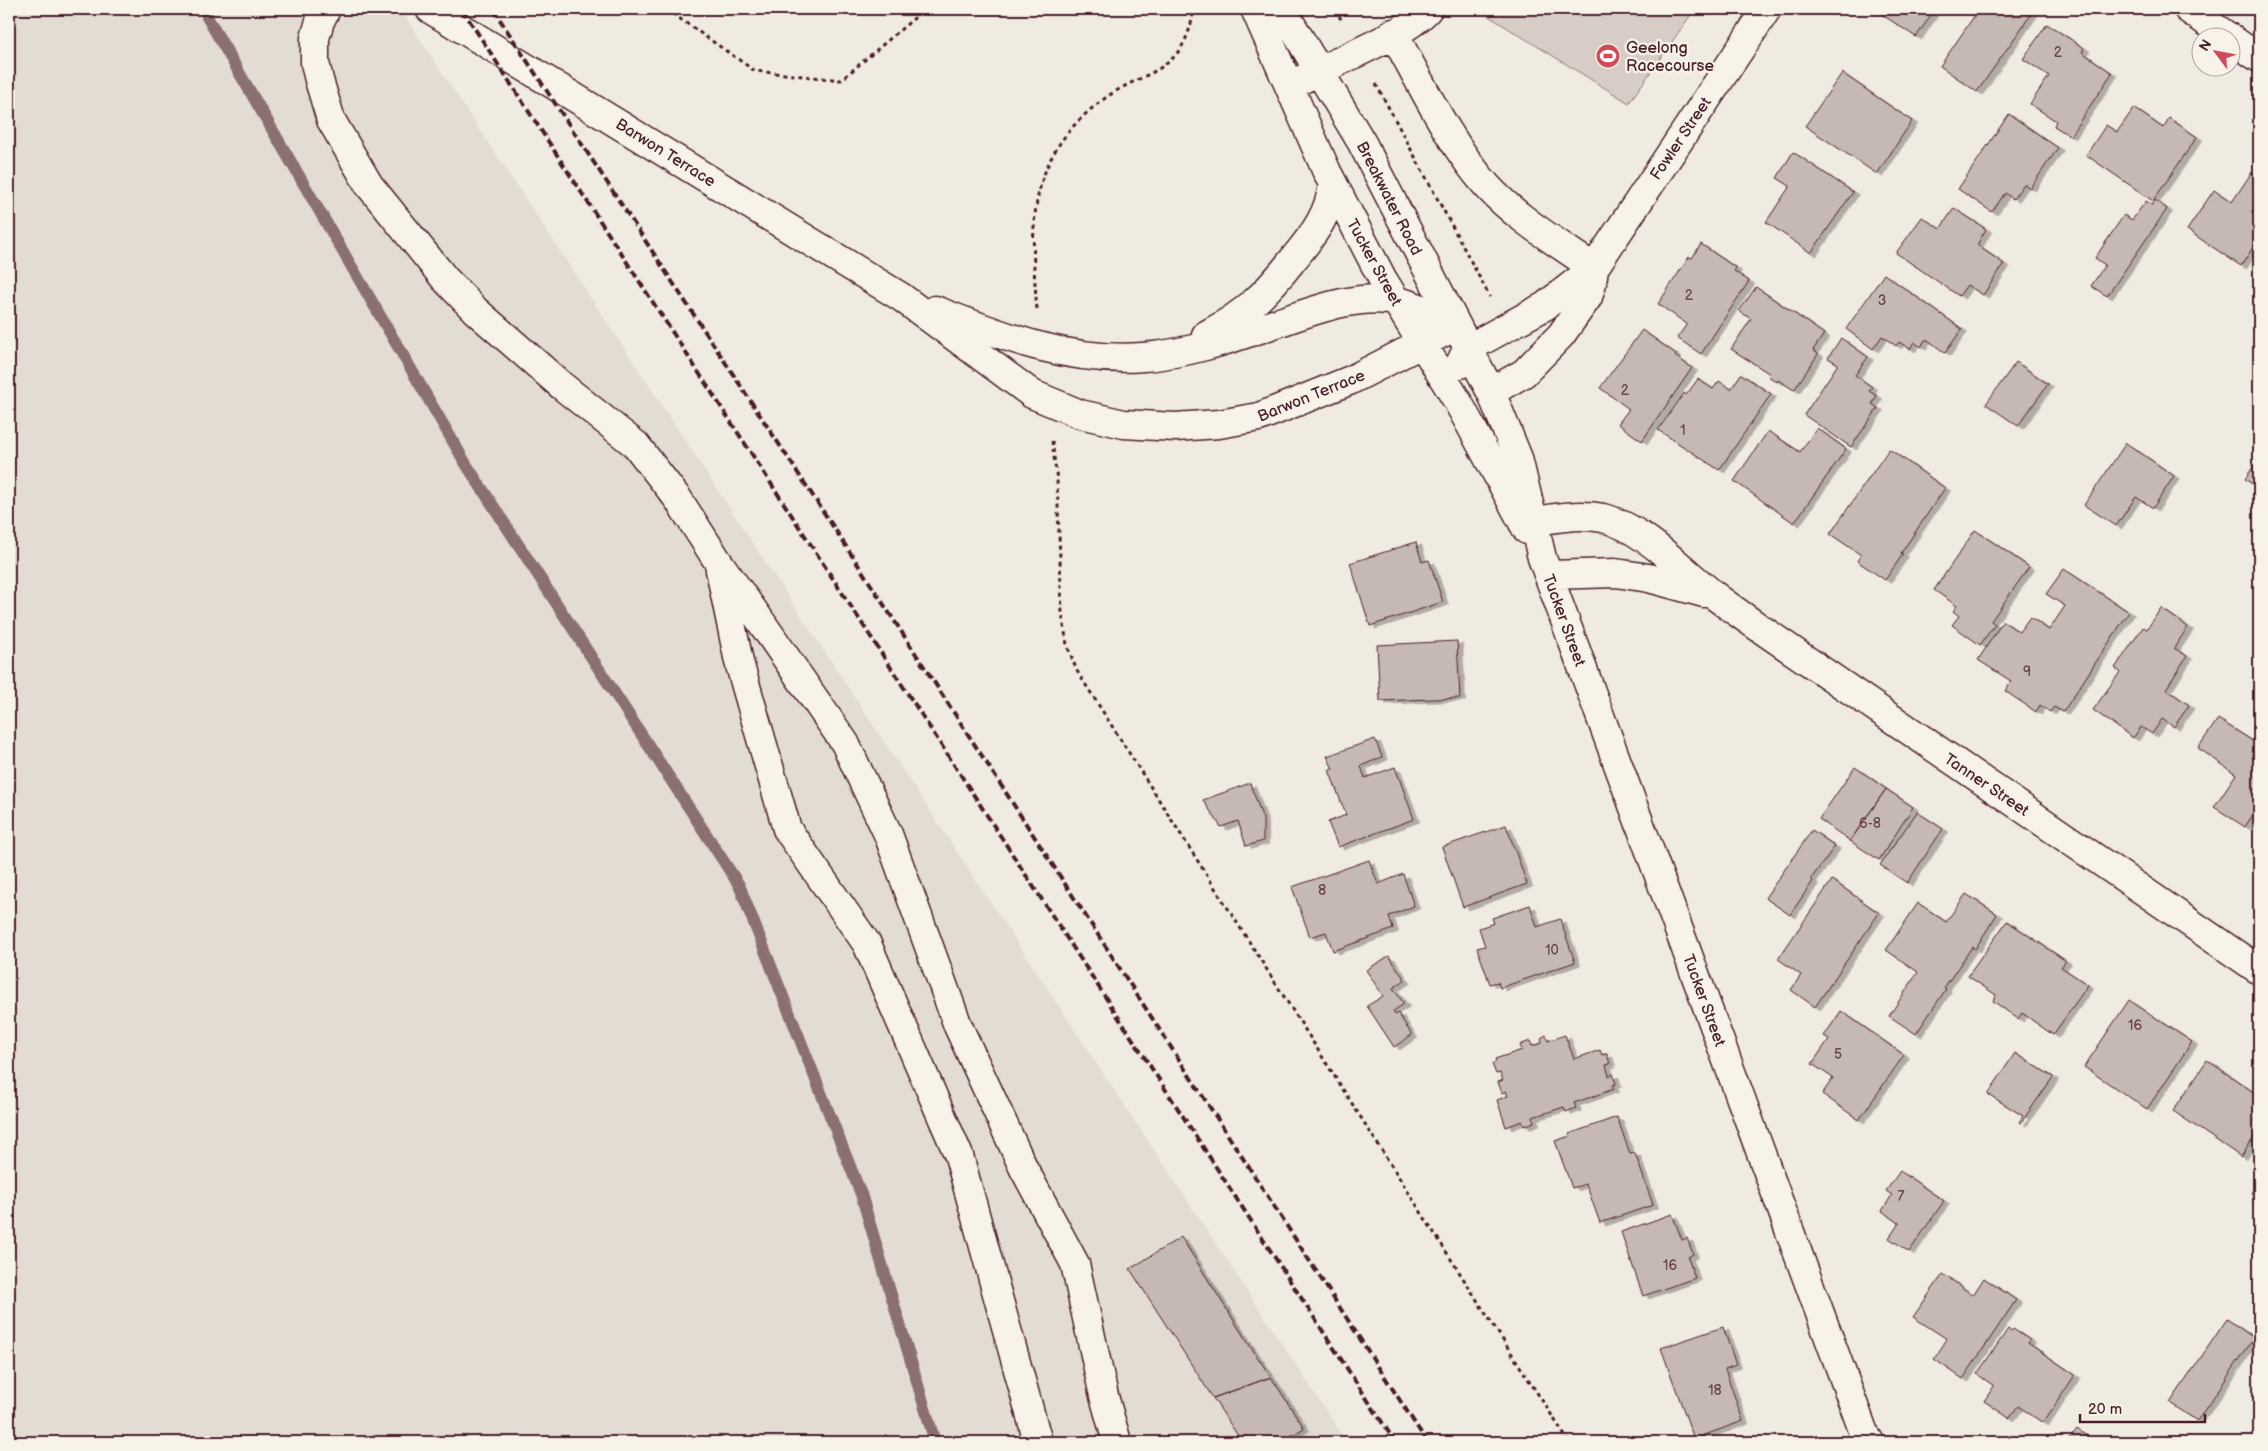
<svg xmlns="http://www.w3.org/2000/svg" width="2268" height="1451" font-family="'Balsamiq Sans',sans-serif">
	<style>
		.built { fill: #e3dcd2 }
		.green { fill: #d8cdc6; stroke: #917678 }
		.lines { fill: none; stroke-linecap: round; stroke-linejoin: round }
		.stream { stroke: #8b6f72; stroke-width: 12 }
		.building { fill: #c6b8b3; stroke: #4a1f2b; filter: url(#shadow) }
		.minor-casing { stroke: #4a1f2b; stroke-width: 31 }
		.path { stroke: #4a1f2b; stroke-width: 3; stroke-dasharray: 4 4; stroke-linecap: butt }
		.minor { stroke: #f7f3e8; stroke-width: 28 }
		.rail { stroke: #4a1f2b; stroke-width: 4; stroke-dasharray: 8 4; stroke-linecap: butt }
		.labels { text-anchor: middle; stroke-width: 4.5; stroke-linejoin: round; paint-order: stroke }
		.number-label { font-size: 14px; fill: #69454d }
		.poi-label { font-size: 16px; fill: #4a1f2b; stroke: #f7f3e8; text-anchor: start }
		.street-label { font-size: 16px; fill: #4a1f2b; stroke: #f7f3e8 }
	</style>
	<defs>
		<filter id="shadow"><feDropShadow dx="5.5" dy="3" stdDeviation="0" flood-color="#0004"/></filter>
	</defs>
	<rect width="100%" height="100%" fill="#f0ebe0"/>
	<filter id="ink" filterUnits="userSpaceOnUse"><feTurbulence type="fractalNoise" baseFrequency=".02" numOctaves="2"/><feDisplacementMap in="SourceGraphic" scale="10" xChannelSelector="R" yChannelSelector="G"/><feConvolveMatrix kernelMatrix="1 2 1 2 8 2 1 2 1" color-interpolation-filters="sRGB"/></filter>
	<g filter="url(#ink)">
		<path class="built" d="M9,9h391l947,1433h-1338z"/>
		<path class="green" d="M1477,9h218l-66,94z"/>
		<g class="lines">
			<path class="stream" d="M206,9l1,8 259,447 273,421 122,309 74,248"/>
		</g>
		<path class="building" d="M1880,9h55l-19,28 -38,-25z
			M1979,9h47l6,4 -55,79 -37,-26z
			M2047,24l37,24 -2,4 30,21 -42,63 -16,-10 2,-5 -26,-17 19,-28 -26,-17z
			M1842,73l70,48 -35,53 -72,-48z
			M2134,108l29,20 6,-10 28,19 -44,64 -67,-46 20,-30 11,7z
			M2009,114l49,34 -28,40 -6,-4 -11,15 -8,-6 -13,19 -34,-23z
			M1793,152l60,40 -42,61 -45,-31 24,-36 -13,-8z
			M2252,172l7,5v61l-18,28 -54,-36 27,-40 18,12z
			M2155,200l12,9 -60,87 -16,-10 14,-21 -10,-7 29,-43 8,5 14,-19 6,4z
			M1954,208l32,21 -9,16 27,19 -21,31 -16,-10 -8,11 -63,-43 26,-36 18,12z
			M1701,244l35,24 -2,3 15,10 -48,73 -24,-16 10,-14 -29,-20 31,-47 3,1z
			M1884,274l78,55 -17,24 -17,-13h-3l-4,7 -7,-5 -4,7 -11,-7 -3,4 -14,-10 -9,13 -27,-20z
			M1756,287l68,47 -11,16 5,4 -24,36 -16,-10 -1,2 -9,-6 2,-2 -39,-25 20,-30 -12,-8z
			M1642,330l34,24 -1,2 17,12 -50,73 -24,-17 11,-15 -29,-21z
			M1841,338l27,19 -13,18 17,12 -3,4 8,5 -5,8 6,4 -27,39 -47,-32 34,-51 -10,-6z
			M2016,362l32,22 -30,42 -32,-22z
			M1741,374l30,20 -52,76 -61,-40 26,-37 2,2 12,-16 15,10 6,-8 12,8z
			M1817,428l29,21 -52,74 -60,-42 34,-50 32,21z
			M2126,443l48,33 -21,32 -17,-11 -20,29 -32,-21z
			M1889,449l56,39 -44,65 2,1 -18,26 -28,-19 4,-6 -31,-21z
			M2259,458v31l-14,-10z
			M1975,530l54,37 -38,54 4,3 -15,21 -28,-20 7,-9 -6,-5 4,-5 -23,-16z
			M1416,542l6,20 7,-2 14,42 -73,24 -20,-63z
			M2064,569l65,43 -66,100 -9,-5 -4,5 -10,-7 -4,7 -31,-21 6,-10 -33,-21 25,-39 16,11 11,-15 19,13 16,-24 -19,-12z
			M2161,608l27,19 -14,21 13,8 -21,33 23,16 -15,22 -12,-8 -10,15 -11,-7 -8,11 -40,-28 27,-38 -5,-4 28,-41 4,2z
			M1457,641l3,57 -80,3 -3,-56z
			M2218,719l41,26v60l-14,22 -31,-20 22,-33 -38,-26z
			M1375,739l7,18 -21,9 4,12 30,-11 19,52 -76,28 -10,-25 18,-7 -17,-45 4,-1 -6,-13z
			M1855,767l31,22 -36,52 -31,-22z
			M1250,783l13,36v22l-17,5 -8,-25 -17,6 -18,-27z
			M1886,789l27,18 -34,53 -29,-19z
			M1917,812l26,17 -36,54 -27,-18z
			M1506,825l21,59 -64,23 -21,-60z
			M1812,830l23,16 -24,33 2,2 -23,34 -25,-17z
			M1369,860l9,24 25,-10 11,32 -25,10 4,13 -60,22 -7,-19 -16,5 -18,-50z
			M1832,880l47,33 -64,94 -24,-17 10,-15 -23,-16z
			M1966,894l31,20 -22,35 -3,-2 -28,41 2,1 -30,45 -27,-18 29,-44 -32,-22 32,-47 28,19z
			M1530,905l7,22 23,-8 15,43 -75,26 -2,-6 -8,2 -13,-36 8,-2 -6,-18 15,-5 -2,-5z
			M2007,921l59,40 -5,6 27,18 -35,50 -31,-22 -4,6 -25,-18 3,-6 -28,-19z
			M1389,956l16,24 -12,8 11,16 -11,7 2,4 3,-2 14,22 -18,12 -27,-41 16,-10 -17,-26z
			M2129,1000l63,42 -45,67 -63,-42z
			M1841,1011l63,44 -45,65 -37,-26 11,-16 -21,-14 17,-25 -5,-3z
			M1546,1035l2,6 17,-6 9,24 26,-9 2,5 5,-1 3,10 -4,1 3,11 4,-2 3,10 -4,1 2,4 -40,14 2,5 -10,4 -2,-5 -31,10 1,5 -10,4 -2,-5 -16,6 -9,-27 11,-4 -2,-5 -4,2 -4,-11 5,-2 -3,-7 -4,1 -4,-10 4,-2 -1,-3 27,-9 -2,-5 10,-4 2,5 10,-3 -1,-5z
			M2015,1053l38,24 -32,46 -2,-1 4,-6 -35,-22z
			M2207,1060l52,36v34l-18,27 -68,-46z
			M1617,1117l13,37 5,-1 18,52 -53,18 -14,-39 -14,4 -17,-47 15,-5 -1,-2z
			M1900,1171l44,30 -35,51 -20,-14 10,-15 -17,-12 10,-16 -6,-4z
			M2259,1180v18l-8,-5z
			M1672,1214l10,26 5,-2 6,16 -5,3 7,21 -52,18 -22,-64z
			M1181,1237l67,106 23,34 -58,21 -83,-129z
			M1943,1274l30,21 11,-17 32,22 -53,79 -29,-20 13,-20 -34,-22z
			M2227,1319l27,19 -57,83 -27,-18z
			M1723,1327l13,38 -11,4 18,52 -49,18 -33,-91z
			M2008,1329l3,2 2,-2 17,11 -2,3 47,32 -32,48 -25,-17 -9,12 -25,-17 10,-15 -17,-12z
			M1271,1377l33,51 -23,14h-39l-29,-44z
			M2077,1429l19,13h-29z"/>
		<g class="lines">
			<defs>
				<path id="minor" d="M326,9l-6,12 -5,17v25l4,17 12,40 38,65 76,94 31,32 86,75 74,59 42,54 41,64 36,50 90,130 43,91 70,192 66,143 51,95 29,132 13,46
					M430,9l471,288 131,97 48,20 44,10 51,3 44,-3 40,-7 92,-37 105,-54
					M1255,9l72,163 55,106 76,124 69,128
					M1282,9l80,134 129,249 27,66 24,100 322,875 6,9
					M2188,9l42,29
					M1393,33c29,51 56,110 94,153 30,33 71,57 107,82
					M2230,38l29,20
					M1303,79c34,-19 101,-43 125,-70
					M935,310c67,26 134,53 208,47 43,-3 85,-17 125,-31 40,-13 85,-33 128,-25 21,4 41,15 60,25
					M1206,335c41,-22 61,-42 89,-78 19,-23 35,-44 38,-74
					M1460,364l7,-15 78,-43 49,-38 173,-259
					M1491,392l33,-19 37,-38 27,-38 4,-14 2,-15
					M1523,523c25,-4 54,-10 80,-5 39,9 80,53 112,78 21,16 43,31 65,46l479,328
					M720,570l19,92 48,167 80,115 92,212 79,286
					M1549,575l67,-2 33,5 55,15"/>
			</defs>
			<use href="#minor" class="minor-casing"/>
			<path class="path" d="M666,9l89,62 86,9 84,-71
				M1335,9l7,12
				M1376,84l114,213
				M1037,309c-7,-83 -11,-151 63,-207 45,-35 83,-24 94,-93
				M1052,441l5,39 5,133 5,32 10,26 398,626 94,145"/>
			<use href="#minor" class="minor"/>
			<path class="rail" d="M462,9l933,1433
				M493,9l347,528 587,905"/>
		</g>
	</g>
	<defs>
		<symbol id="stadium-disc" viewBox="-11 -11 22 22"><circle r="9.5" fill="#d1495b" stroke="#f7f3e8"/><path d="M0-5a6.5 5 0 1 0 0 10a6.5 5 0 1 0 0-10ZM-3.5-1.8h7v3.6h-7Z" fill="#fff"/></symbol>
	</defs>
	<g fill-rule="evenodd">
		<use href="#stadium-disc" x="1594" y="42" width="28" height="28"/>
	</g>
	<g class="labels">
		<g class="number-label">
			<text x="2058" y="57">2</text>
			<text x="1689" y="300">2</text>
			<text x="1882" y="305">3</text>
			<text x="1625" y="395">2</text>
			<text x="1683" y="435">1</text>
			<text x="2027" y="676">9</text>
			<text x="1870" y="828">6-8</text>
			<text x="1322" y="895">8</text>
			<text x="1552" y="955">10</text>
			<text x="2135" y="1030">16</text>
			<text x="1838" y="1059">5</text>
			<text x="1901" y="1201">7</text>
			<text x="1670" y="1270">16</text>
			<text x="1715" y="1395">18</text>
		</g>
		<g class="poi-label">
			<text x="1626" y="53">Geelong<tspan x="1626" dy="18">Racecourse</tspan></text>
		</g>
		<g class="street-label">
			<text transform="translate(1680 138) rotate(-56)" y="6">Fowler Street</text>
			<text transform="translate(666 152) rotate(32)" y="6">Barwon Terrace</text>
			<text transform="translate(1390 198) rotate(63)" y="6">Breakwater Road</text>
			<text transform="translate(1375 262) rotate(61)" y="6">Tucker Street</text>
			<text transform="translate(1311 395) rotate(-22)" y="6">Barwon Terrace</text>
			<text transform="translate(1565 620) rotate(70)" y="6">Tucker Street</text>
			<text transform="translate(1987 784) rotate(34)" y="6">Tanner Street</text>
			<text transform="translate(1705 1000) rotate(70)" y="6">Tucker Street</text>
		</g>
	</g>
	<rect width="2268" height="1451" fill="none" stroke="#f7f3e8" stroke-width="30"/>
	<rect x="15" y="15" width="2238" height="1421" fill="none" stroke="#4a1f2b" stroke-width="2" filter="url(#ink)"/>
	<g transform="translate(2216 52) rotate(302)"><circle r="24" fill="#f7f3e8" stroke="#b29e9c"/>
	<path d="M0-4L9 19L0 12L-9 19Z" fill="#d1495b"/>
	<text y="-8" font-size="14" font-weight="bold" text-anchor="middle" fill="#4a1f2b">N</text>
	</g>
	<path d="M2080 1414v8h125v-8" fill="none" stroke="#4a1f2b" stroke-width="2.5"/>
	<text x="2088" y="1414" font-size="15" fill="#4a1f2b" stroke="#f7f3e8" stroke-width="4" paint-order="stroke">20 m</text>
</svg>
